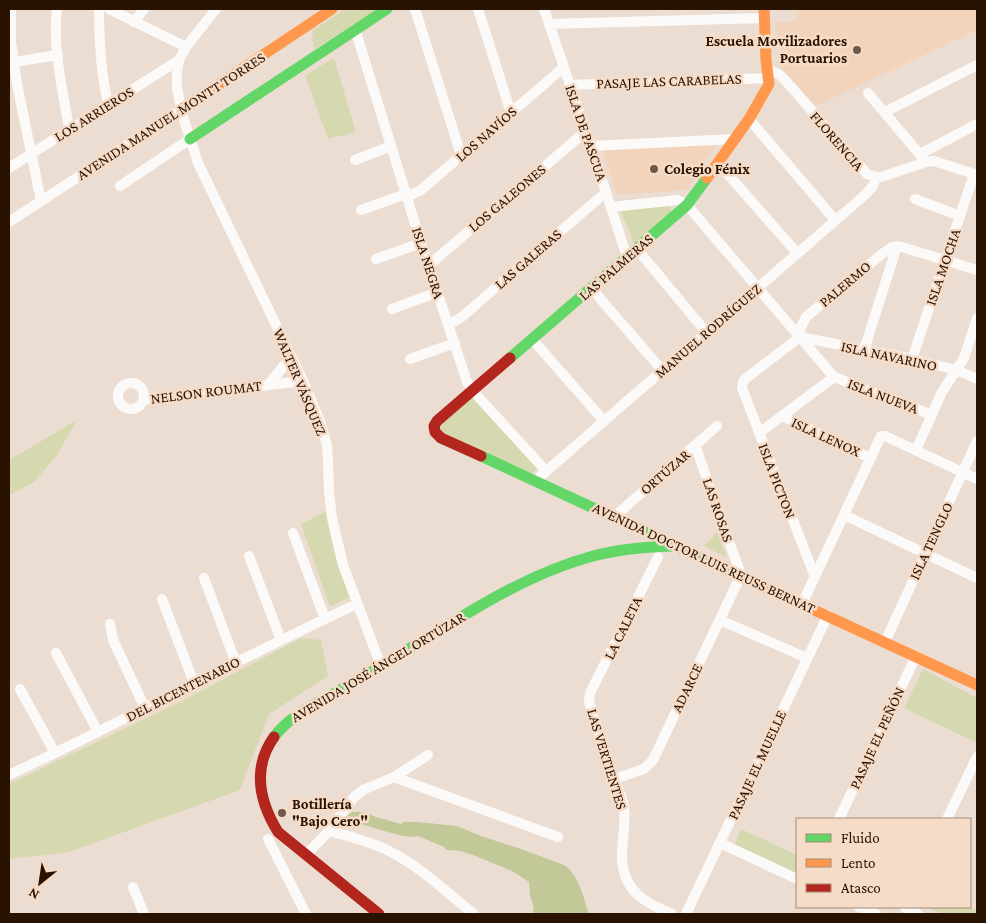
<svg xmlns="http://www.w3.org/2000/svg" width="986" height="923" font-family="'Crimson Pro',serif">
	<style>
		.built { fill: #f2d4bc }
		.green { fill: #d6d9af }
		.forest { fill: #c3c898 }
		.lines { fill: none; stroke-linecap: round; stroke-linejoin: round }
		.street { stroke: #fcfaf8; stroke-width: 10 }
		.fast { stroke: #63d668; stroke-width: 11 }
		.slow { stroke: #ff974d; stroke-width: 11 }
		.jam { stroke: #b3261e; stroke-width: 11 }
		.poi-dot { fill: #6d594a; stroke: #f6dcc7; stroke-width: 2 }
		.labels { text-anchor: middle; stroke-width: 5; stroke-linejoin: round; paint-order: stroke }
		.poi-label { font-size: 15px; font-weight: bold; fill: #291200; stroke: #f6dcc7; text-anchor: start }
		.street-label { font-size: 15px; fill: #291200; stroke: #f6dcc7 }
	</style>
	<rect width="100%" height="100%" fill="#ecddd2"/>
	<path class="built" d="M797,9h180v21l-161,76 -33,-36 -8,-48 21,-1z
		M716,145l-29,45 -70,5 -15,-46z"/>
	<path class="green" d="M345,9h34l-65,40 -2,-18z
		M334,58l22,74 -28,7 -23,-64z
		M668,205l6,8 -39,33 -15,-37z
		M474,395l66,72 -9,7 -86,-40 -5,-5v-6z
		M77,420l-20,35 -23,27 -25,13v-35z
		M327,511l7,42 18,43 -22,11 -29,-83z
		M717,532l10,26 -23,-12z
		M301,638l20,2 7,36 -59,38 -29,76 -171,62 -60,7v-75l173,-83z
		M923,669l54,29v45l-73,-35z
		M741,829l56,26v20l-63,-29z
		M927,907h42l8,4v3h-34z"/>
	<path class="forest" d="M352,812h12l12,5 25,7 3,-2h14l39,4 24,10 40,13 43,16c14,8 20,34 25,49h-56l1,-6 -4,-13 -1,-13 -17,-11 -39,-16 -13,-4 -14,-1 -2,-3 -26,-11 -7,1 -13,-2 -34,-10 -22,-5z"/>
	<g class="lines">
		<path class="street" d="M11,9v33l6,42 24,117
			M57,9c-5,39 6,81 12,120
			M99,9c0,32 2,64 9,95
			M109,9l77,38
			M216,9l-30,38 -7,13 -2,11v18l7,31 14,43 105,218 18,43 6,22 1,14 1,32 3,26 11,47 38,101
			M415,9l46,146
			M478,9l33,104
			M544,9l47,137 36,111
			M134,22l10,-13
			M549,24l215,-6
			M355,29l66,214 46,139 5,8 74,81
			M14,62l44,-7
			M768,69l12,6 5,5 82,94 9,3h5l45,-15 8,-1 43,14
			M569,85l200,-7
			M868,93l58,69
			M885,112l92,-47
			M749,119l86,101
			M591,146l144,-7
			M920,154l57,-30
			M355,160l36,-14
			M718,163l79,90
			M9,168l170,-108
			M120,186l70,-47
			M915,199l45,17
			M611,207l67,-7 9,5 147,172 98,38
			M361,210l45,-16h7l8,-4 142,-122
			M9,222l173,-113
			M637,249l69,83
			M376,259l45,-16
			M429,265l156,-133
			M591,288l71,82
			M392,309l46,-17
			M449,325l14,-9 143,-124
			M800,337l-55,42 -2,3 -1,6 73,189
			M800,337v-8l6,-12 76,-63 10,-7h10l75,23
			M800,337l112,22 45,11 20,9
			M532,339l72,82
			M864,350l33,-104
			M410,359l45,-16
			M912,359l62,-185
			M118 396a13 13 0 1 1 26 0a13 13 0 1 1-26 0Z
			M269,384l22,-27
			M143,400l160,-19
			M782,416l88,42
			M759,433l75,-56
			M916,450l26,-58 22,-34 13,-40
			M535,481l331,-287 7,-8 3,-9
			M844,515l133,63
			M614,517l103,-91
			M293,533l32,86
			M249,556l32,84
			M658,557l-68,136 -1,9c3,11 7,22 11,33 5,15 9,29 14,44 4,9 9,19 10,29 3,24 -8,49 3,72 9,19 27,26 45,34
			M204,578l32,85
			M162,599l32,84
			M802,604l79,-168h4l92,43
			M720,620l87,38
			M110,624l3,16 32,68
			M885,642l92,-201
			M56,653l42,79
			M20,689l35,64
			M9,775c117,-55 231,-117 348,-171
			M394,777l34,-22
			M614,779l30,-10 9,-9 88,-185 -46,-130
			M839,819l77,-163
			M947,819l30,-62
			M329,831c19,5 44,11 62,21 30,15 56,41 83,62
			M268,839l38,75
			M720,843l77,36
			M306,855l23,-24 25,-34 9,-7 31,-13 164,60
			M133,887l11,27
			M859,907l17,7
			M905,908l13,6
			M686,914l142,-299"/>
		<path class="fast" d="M190,139l197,-130
			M510,358l177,-153 20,-27
			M481,456l270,125
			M274,737c11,-15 26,-24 41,-33 19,-11 38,-21 56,-32 72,-42 141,-94 222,-116 26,-7 52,-9 79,-10"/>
		<path class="slow" d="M182,109l150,-100
			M707,178l42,-59 20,-35 -3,-24 -2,-51
			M751,581l226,104"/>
		<path class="jam" d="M481,456l-40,-18 -6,-6 -1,-6 3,-5 73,-63
			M274,737c-22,31 -15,64 4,95l101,82"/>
	</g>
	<g class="poi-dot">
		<circle cx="857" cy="50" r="5"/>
		<circle cx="654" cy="169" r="5"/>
		<circle cx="282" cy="813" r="5"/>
	</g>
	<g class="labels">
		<g class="poi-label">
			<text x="847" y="46" text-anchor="end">Escuela Movilizadores<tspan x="847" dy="17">Portuarios</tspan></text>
			<text x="664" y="174">Colegio Fénix</text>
			<text x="292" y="809">Botillería<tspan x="292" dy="17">"Bajo Cero"</tspan></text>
		</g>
		<g class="street-label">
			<text transform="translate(669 81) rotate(-2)" y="5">PASAJE LAS CARABELAS</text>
			<text transform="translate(94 114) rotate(-32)" y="5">LOS ARRIEROS</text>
			<text transform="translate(171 116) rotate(-33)" y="5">AVENIDA MANUEL MONTT TORRES</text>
			<text transform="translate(586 133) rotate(71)" y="5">ISLA DE PASCUA</text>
			<text transform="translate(486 134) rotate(-41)" y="5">LOS NAVÍOS</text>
			<text transform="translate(837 141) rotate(49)" y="5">FLORENCIA</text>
			<text transform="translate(507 198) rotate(-40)" y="5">LOS GALEONES</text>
			<text transform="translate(528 259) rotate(-41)" y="5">LAS GALERAS</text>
			<text transform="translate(428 263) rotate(72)" y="5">ISLA NEGRA</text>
			<text transform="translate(616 267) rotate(-41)" y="5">LAS PALMERAS</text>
			<text transform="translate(943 267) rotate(-71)" y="5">ISLA MOCHA</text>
			<text transform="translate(845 284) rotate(-40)" y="5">PALERMO</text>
			<text transform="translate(708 331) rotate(-41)" y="5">MANUEL RODRÍGUEZ</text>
			<text transform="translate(889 356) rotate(12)" y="5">ISLA NAVARINO</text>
			<text transform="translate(300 382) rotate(67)" y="5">WALTER VÁSQUEZ</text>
			<text transform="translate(206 392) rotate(-7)" y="5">NELSON ROUMAT</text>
			<text transform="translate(883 396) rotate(21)" y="5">ISLA NUEVA</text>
			<text transform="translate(826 437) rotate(25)" y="5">ISLA LENOX</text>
			<text transform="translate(665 472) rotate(-41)" y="5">ORTÚZAR</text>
			<text transform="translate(777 481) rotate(69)" y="5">ISLA PICTON</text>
			<text transform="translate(718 510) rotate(71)" y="5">LAS ROSAS</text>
			<text transform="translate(931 541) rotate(-65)" y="5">ISLA TENGLO</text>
			<text transform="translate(704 558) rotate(25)" y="5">AVENIDA DOCTOR LUIS REUSS BERNAT</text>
			<text transform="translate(623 628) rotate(-64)" y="5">LA CALETA</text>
			<text transform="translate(378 667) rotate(-31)" y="5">AVENIDA JOSÉ ÁNGEL ORTÚZAR</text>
			<text transform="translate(687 688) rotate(-64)" y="5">ADARCE</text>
			<text transform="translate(183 689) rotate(-27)" y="5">DEL BICENTENARIO</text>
			<text transform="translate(877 738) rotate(-65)" y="5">PASAJE EL PEÑÓN</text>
			<text transform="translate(607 759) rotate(73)" y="5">LAS VERTIENTES</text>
			<text transform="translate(757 765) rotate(-65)" y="5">PASAJE EL MUELLE</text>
		</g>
	</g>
	<rect width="986" height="923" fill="none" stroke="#291200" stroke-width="20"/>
	<rect x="796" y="818" width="175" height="90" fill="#f6dcc7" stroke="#a48b77"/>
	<rect x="806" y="834" width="25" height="8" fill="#63d668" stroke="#a48b77"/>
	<text x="841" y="843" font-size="15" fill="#291200">Fluido</text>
	<rect x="806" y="859" width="25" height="8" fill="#ff974d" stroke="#a48b77"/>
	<text x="841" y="868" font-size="15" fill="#291200">Lento</text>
	<rect x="806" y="884" width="25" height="8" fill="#b3261e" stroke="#a48b77"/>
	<text x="841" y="893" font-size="15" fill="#291200">Atasco</text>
	<g transform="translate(40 883) rotate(210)" stroke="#f6dcc7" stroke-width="4" paint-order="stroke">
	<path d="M0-4L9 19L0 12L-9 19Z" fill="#291200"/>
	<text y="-8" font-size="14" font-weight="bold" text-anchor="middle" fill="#291200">N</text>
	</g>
</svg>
